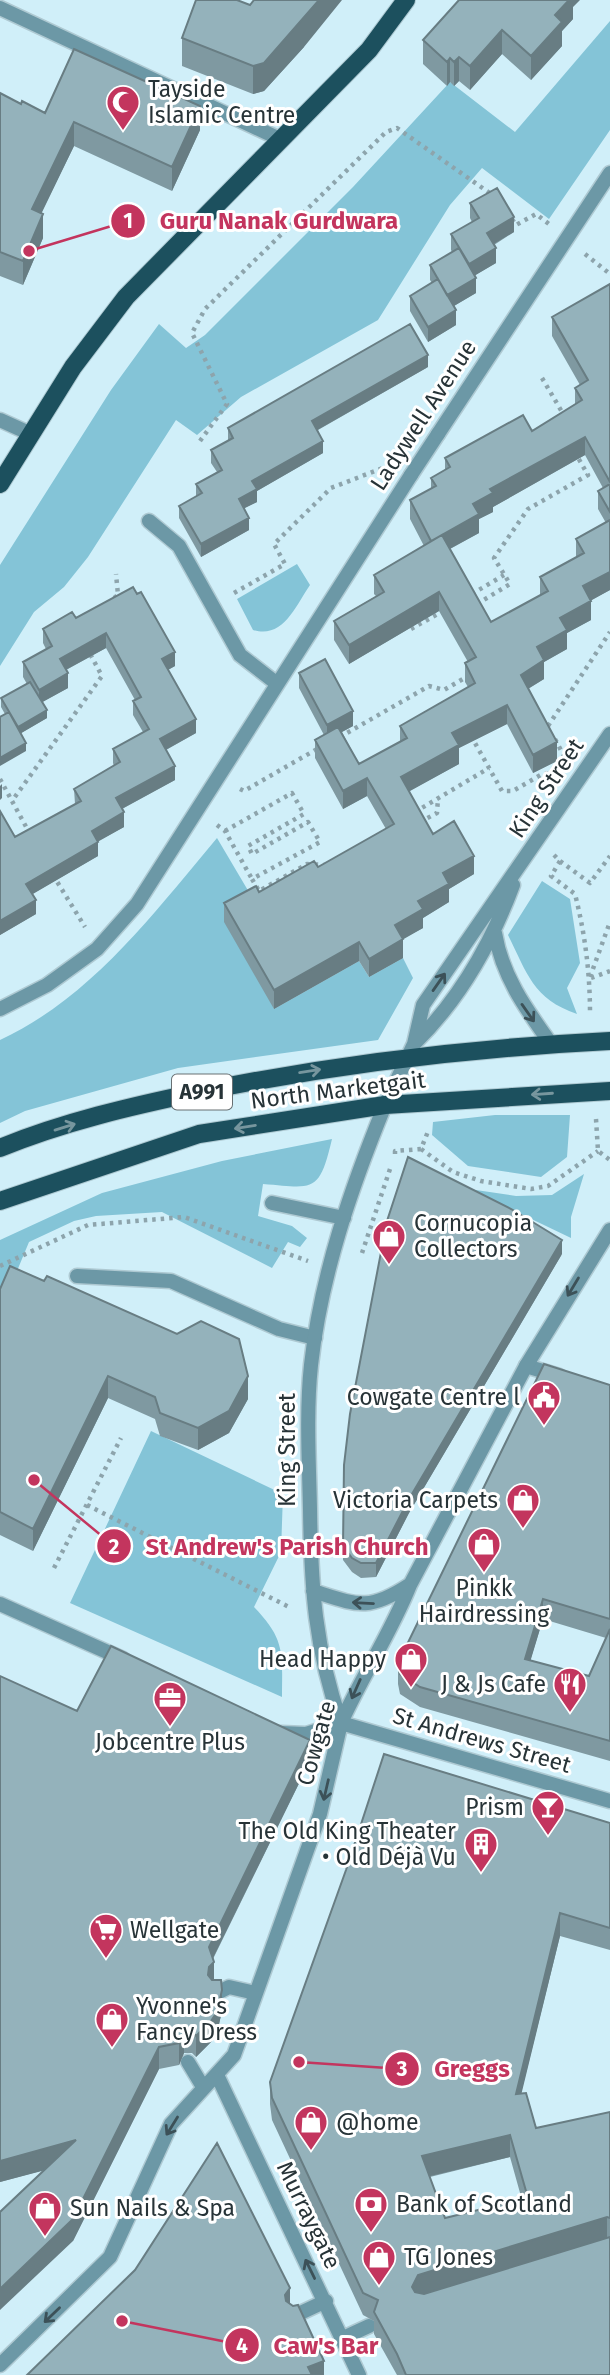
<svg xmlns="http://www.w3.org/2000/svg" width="610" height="2375" font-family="'Fira Sans',sans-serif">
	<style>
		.green { fill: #84c4d7 }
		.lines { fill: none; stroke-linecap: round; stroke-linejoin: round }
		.service-casing { stroke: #aec9d2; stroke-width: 17 }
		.pedestrian-casing { stroke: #aec9d2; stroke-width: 17 }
		.minor-casing { stroke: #aec9d2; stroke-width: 17 }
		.tertiary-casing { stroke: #aec9d2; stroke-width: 17 }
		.primary-casing { stroke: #aec9d2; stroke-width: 20 }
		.path { stroke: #8da4ac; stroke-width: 4.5; stroke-dasharray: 3.5 5; stroke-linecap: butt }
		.service { stroke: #6c98a6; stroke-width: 14 }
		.pedestrian { stroke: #6c98a6; stroke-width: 14 }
		.minor { stroke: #6c98a6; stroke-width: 14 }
		.tertiary { stroke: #6c98a6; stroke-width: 14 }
		.primary { stroke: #1c505e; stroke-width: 18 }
		.wall { fill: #7f99a1; fill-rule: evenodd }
		.shaded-wall { fill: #687d83 }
		.building { fill: #94b2bb; stroke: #687d83; stroke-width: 2; fill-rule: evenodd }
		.oneway { stroke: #3c5158 }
		.oneway2 { stroke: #77969e }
		.labels { text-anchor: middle; stroke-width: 6; stroke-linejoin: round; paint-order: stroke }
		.shield { fill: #fff; stroke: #687073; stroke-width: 2 }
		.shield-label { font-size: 21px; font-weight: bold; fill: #273337 }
		.poi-label { font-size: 23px; fill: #273337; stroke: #fff; text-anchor: start }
		.street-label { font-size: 23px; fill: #273337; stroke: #fff }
		.leader { fill: none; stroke: #c3355e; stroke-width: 2.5 }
		.callout-dot { fill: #c3355e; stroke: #fff; stroke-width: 2.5 }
		.mark-label { font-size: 21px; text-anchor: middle; font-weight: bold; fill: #fff }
		.callout-label { font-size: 24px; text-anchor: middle; font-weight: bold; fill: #c3355e; stroke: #fff; stroke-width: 6; stroke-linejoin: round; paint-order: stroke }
	</style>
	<rect width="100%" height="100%" fill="#d0eff9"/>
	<path class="green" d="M610,21v109l-61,89 -67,-51 -32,37 -72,115 -137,77 -44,38 -21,-15 -88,137 -24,30 -30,25 -34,54v-101l111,-175 48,-66 27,24 19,-13 148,-148 97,-105 65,50z
		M297,564l13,21c-15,22 -27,54 -57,45l-16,-31z
		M217,838l39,66 18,105 85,-48 10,16 34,-19 10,20 -35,62 -200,28 -153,43 -25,12v-83c92,-43 153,-126 217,-202z
		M542,881l28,18 10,64 -13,25 10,26c-44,-15 -50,-41 -69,-79z
		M495,1115h75l-3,42 -26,20 -73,-11 -36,-31 1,-13z
		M332,1139c-13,55 -18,49 -69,45l-5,32 34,10 15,12 -7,9 -12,-5 -16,26 -110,-56 -66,4 -22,5 -45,21 -29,70v-72l102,-47 120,-32z
		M584,1174l-13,43v21l-102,-49 47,7 36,-1z
		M151,1431l132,63 -2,58 -27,55c32,33 28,47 28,90l-212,-94z"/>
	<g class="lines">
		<defs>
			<path id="service" d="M77,1276l94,5 108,48 36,9
				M526,1366l33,10
				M0,1604l123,55
				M281,1733l25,1 35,-11"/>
			<path id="pedestrian" d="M411,475l27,-41
				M217,1993l12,-6 26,6
				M188,2062l15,25
				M217,2075l142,300
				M294,2316l32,-15
				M343,2338l26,-12
				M0,2365l110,-108 61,-133 63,-69 86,-241 21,-91"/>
			<path id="minor" d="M0,8l282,132
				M0,420l31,14
				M438,434l172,-261
				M149,521l30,25 61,109 36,28
				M0,1009l47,-24 50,-36 40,-45 274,-429
				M272,1203l72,15
				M313,1591c44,14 55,21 96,-6
				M341,1723c-26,-74 -30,-136 -31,-214 -1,-48 -4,-96 1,-144 10,-90 40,-177 74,-260
				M341,1723c21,-47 50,-90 69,-138l116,-219 84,-136
				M341,1723l269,78"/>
			<path id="tertiary" d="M495,933c7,43 31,76 56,111
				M414,1044c45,-44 77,-100 99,-159
				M385,1105l29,-61 9,-39 187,-271"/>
			<path id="primary" d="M0,484l73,-117 53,-70 243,-247 37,-50
				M0,1148c63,-26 132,-42 199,-56 136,-28 272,-44 411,-51
				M0,1201l199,-67 186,-29 225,-14"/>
		</defs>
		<use href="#service" class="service-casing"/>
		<use href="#pedestrian" class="pedestrian-casing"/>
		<use href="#minor" class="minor-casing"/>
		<use href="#tertiary" class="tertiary-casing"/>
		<use href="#primary" class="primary-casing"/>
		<path class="path" d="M512,219l4,6 20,-11 13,10
			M585,254l25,20
			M542,378l23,39
			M200,441l27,-37 -35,-71 13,-24 181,-177 11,-4 94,66
			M234,593l51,-29 -11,-20 57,-56 57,-22
			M472,594l32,-19
			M114,598l4,-3 -2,-21
			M477,604l33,-20 -16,-26 34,-49 60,-34 -11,-19
			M411,629l32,-18
			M548,726l62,-94
			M471,736l31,55h11l31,-18 10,2
			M340,737l89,-51 15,4 24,-14
			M555,739l9,17
			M0,779l12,22
			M240,789l4,2 73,-42
			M415,812l74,-44
			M420,822l17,-9 1,-15
			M217,825l8,6 27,48
			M225,831l67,-38 12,21 -56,32 4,8 56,-32 12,20 -68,37 7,12 48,-27 18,1
			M30,834l-18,-33 90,-125 -13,-24
			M554,855l6,6 -9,15 24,18c10,40 15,78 15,120
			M560,861l30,22 20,-27
			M53,875l32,52
			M590,977l20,-55
			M591,978l19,-7
			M596,1119l2,32 12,9
			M421,1149l32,23 28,9 50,8 17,-3 50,-35
			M395,1154v-3l26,-2 8,-20
			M362,1253l29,-87
			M0,1266l88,-41 96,-8 124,44
			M87,1505l202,102
			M54,1568l67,-130"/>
		<use href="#service" class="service"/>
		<use href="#pedestrian" class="pedestrian"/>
		<use href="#minor" class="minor"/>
		<use href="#tertiary" class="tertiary"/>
		<use href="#primary" class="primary"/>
	</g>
	<path class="wall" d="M573,7v12l-11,12v15l-31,34 -29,-26 -32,36 -11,-9 -5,5 -4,-4 -3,4 -24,-22v-24z
		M182,38l122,9 -40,44 -11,3 -71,-28z
		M0,93l21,11 24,9 155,17 -28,61 -98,-45 -33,67 2,25 -20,47 -23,-9z
		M470,203l44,29 -20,13 2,18 -21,12 1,18 -22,13 2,19 -28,17 -18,-31v-15l22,-13 -2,-3v-15l22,-13 -1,-2v-16l21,-12 -2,-4z
		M610,284v306l-19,10v20l-24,13v16l-23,13v17l-16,10 29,72 -24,12 -26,-49 -48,24v16l-50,27 24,43 41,40 -25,15v13l-26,16v10l-21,11 1,19 -34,19 -10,-16 -85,48 -50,-87v-19l35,-11 59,-25 68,-38 -19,-33 -24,13 -28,-51v-18l9,-5 -25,-47v-15l54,53 -11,6 17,32 41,-22v-16l68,-39 -3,-5v-19l3,-1 -29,-51 -90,53 -15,-24v-19l42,-25 -2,-2v-19l50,-29 -14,-27v-19l21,-11v-11l14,-8v-12l87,-27 43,-26v-17l5,-3 -28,-49v-19zM585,455l18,33 -5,3v18l8,14 -30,16v18l-36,20v18l-49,27 -41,-73 29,-16v-14l14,-7v-5z
		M428,367l-110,63 5,23 -66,38v11l-13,6 5,22 -48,27 -22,-39v-12l17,-9v-13l21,-12 -6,-9v-13l17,-9v-13z
		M76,618l99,48 -7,4 28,63 -30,17 9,30 -53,29 2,18 -26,14v15l-66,38 4,20 -36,21v-124l15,26 60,-33 -1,-15 40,-23 -1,-3v-14l30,-17 -10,-17v-14l2,-1 -29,-52 -40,22 2,18 -26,14 5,16 -26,15 5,18 -25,-44v-9l26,-14 -4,-7v-15l23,-13 -3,-6v-14z
		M562,1254l-153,259 -33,64 -15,1 -9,-6 -9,-12 1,-95z
		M0,1289l248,110 -19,34 -31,17 -38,-14 -5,-17 -47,-21 -75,153 -33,-16z
		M610,1385v376l-190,-54 -20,-13 -2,-10v-21zM543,1619l63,19 -17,38 -59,-15z
		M0,1676l77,35 233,50 -97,198 1,21 8,31 -5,22 -6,9 -15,15 -4,-4h-8l-5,12 -20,4 -86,172 -29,-71 -44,12z
		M610,1823v127l-50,-14 -39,157 15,35 74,-16v263h-213l-23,-41v-13l-11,-6 -91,-195 -2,-16v-22zM510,2157l12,43 -77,18 -15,-41z"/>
	<path class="shaded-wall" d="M319,0h23l-38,47 -40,44 -11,3v-28z
		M567,0h13l-7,7v12l-11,12v15l-31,34v-24l24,-41z
		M502,30v24l-32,36v-24z
		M459,57v24l-5,5v-24z
		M450,58v24l-3,4v-24z
		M200,106v24l-28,61v-24z
		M74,122v24l-42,87v-24z
		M43,214v24l-20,47v-24z
		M514,217v15l-27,16v-15z
		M496,248v15l-27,16v-15z
		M476,278v15l-29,17v-15z
		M456,310v15l-28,17v-15z
		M428,355v12l-116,66v-12z
		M585,437v18l-92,52v5l-14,7v14l-48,26v-18l59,-52z
		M323,441v12l-66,38v11l-18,9v-12l13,-18z
		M249,518v12l-48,27v-13z
		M610,572v18l-27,15v-19z
		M439,592v19l-90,53v-19z
		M591,601v19l-24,13v16l-23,13v17l-23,14v-18l16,-28 23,-29z
		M106,633v15l-46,25v-14z
		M175,652v14l-13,7v-14z
		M68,673v15l-29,16v-14z
		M507,705v19l-48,24v16l-58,32v-19l51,-44z
		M47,710v8l-29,17v-8z
		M353,711v15l-26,14v-15z
		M196,719v14l-36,20v-14z
		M557,742v19l-24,12v-18z
		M26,743v8l-26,15v-8z
		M175,766v14l-59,32v-14z
		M367,778v18l-24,13v-18z
		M2,784v14l-2,2v-14z
		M124,812v15l-32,18v-14z
		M98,842v14l-72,42v-14z
		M474,856v18l-25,15v13l-26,16v10l-28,16v-19l23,-24 25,-28z
		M36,900v14l-36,21v-14z
		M403,939v19l-34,19v-18z
		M359,942v19l-85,48v-19z
		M562,1240v14l-153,259 -33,64v-14l33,-64z
		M108,1376v22l-75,153v-22z
		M248,1376v23l-19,34 -31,17v-22z
		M543,1599v20l-18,60v-20z
		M310,1740v21l-101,205 5,-4v22l-5,4v-41z
		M560,1913v23l-44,180v-22z
		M222,1990v21l-5,22 -6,9 -15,15v-21z
		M184,2032v21l-5,12v-22z
		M159,2047v22l-86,172 -73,69v-21z
		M510,2135v22l-88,21v-22z
		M76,2140v22l-76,20v-21z
		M607,2217v23l-189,58 -6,-11 6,-12z
		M290,2288v19l-5,8v-20z
		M324,2361v14h-16v-8z"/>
	<path class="building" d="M196,0h41l13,5 4,-5h65l-55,63 -11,3 -71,-28z
		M459,0h110l-14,15 7,7 -31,34 -29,-26 -32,36 -11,-9 -5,5 -4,-4 -3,4 -24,-22z
		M74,49l126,57 -28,61 -98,-45 -42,87 11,5 -20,47 -23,-9v-159l21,11 1,-3 23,12z
		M497,188l17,29 -27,16 9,15 -27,16 -18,-30 28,-16 -9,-15z
		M459,248l17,30 -29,17 -17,-30z
		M438,279l18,31 -28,17 -18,-31z
		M610,284v198l-25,-45 -95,52 3,4 -20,11 6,10 -48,27 -21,-41 26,-14 -5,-8 19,-11 -5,-9 78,-43 9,16 50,-31 -7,-12 13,-8 -36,-63z
		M410,324l18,31 -116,66 11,20 -71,40 5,8 -18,10 10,19 -48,26 -22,-38 23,-13 -6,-9 26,-14 -11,-20 22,-12 -5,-10z
		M610,484v28l-12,-21z
		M610,520v52l-27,14 8,15 -31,17 7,12 -30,17 7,13 -23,15 36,67 -24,13 -26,-50 -55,28 7,12 -58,32 32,57 21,-13 20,35 -31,17 6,11 -31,17 5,8 -28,16 8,14 -34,20 -10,-17 -85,48 -50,-87 32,-17 3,6 55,-31 4,6 76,-43 -27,-46 -24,13 -28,-51 23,-13 21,37 48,-26 -7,-12 75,-43 -10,-20 11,-6 -37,-65 -90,53 -15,-24 50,-29 -10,-17 68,-40 49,87 57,-31 -8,-14 44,-24 -8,-14z
		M133,587l4,7 4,-2 34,60 -13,7 34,60 -36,20 15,27 -59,32 8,14 -32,19 6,11 -72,42 10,16 -36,21v-110l15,26 66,-36 -7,-12 46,-27 -7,-13 36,-20 -16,-28 8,-4 -35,-64 -46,26 8,14 -29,17 -16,-28 29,-16 -9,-17 29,-17 4,6z
		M325,659l28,52 -26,14 -28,-52z
		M30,682l17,28 -29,17 -17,-29z
		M9,712l17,31 -26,15v-41z
		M408,1157l105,53 49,30 -153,259 -33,64h-15l-9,-5 -9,-12 1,-81 6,-51 37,-193z
		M10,1266l34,15 3,-5 130,58 24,-13 38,18 9,37 -19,35 -31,17 -38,-15 -5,-16 -47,-21 -75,153 -33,-17v-223z
		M544,1364l66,21v234l-67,-20 -18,60 64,17 21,-47v112l-190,-54 -20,-13 -2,-11z
		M111,1646l199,94 -101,207 5,15 -5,5 -1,8 4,5h9l1,10 -5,22 -6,9 -15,15 -4,-4h-8l-5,11 -20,4 -86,172 -73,70v-77l76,-72 -76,21v-485l77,35z
		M384,1754l226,69v105l-50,-15 -44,181 10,-1 10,35 74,-16v106l-3,-1 -189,58 -6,12 3,5 9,2 186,-57v138h-204l-9,-21 -23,-42 4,-12 -15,-7 -91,-195 -2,-16 76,-212zM510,2135l18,63 -83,20 -23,-62z
		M217,2143l73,145 -5,7 1,6 7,5 5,-1 26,56 -16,6 4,8h-285l108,-105z"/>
	<defs><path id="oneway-shaft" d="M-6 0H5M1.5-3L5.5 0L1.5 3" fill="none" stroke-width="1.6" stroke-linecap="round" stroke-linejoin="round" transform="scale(1.75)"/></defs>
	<g class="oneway">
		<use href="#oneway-shaft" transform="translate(439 982) rotate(-55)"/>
		<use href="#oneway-shaft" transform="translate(528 1013) rotate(55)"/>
		<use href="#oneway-shaft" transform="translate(573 1287) rotate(121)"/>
		<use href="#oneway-shaft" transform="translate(363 1603) rotate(-177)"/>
		<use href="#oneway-shaft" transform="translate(356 1689) rotate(114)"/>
		<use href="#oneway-shaft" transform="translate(326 1790) rotate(103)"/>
		<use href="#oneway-shaft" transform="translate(172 2126) rotate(122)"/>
		<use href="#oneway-shaft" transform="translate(310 2269) rotate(-116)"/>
		<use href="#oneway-shaft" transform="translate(52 2315) rotate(136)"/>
	</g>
	<g class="oneway2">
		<use href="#oneway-shaft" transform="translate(310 1071) rotate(-9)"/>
		<use href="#oneway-shaft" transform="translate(542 1094) rotate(176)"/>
		<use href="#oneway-shaft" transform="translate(65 1127) rotate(-17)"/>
		<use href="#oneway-shaft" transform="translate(245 1127) rotate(171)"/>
	</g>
	<defs>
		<symbol id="mosque-pin" viewBox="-11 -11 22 30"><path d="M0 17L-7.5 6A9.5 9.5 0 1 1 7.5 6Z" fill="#c3355e" stroke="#fff"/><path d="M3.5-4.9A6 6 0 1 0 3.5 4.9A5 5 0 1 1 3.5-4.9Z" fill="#fff"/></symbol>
		<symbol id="shop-pin" viewBox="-11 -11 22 30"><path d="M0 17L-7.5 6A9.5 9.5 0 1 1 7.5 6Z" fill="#c3355e" stroke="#fff"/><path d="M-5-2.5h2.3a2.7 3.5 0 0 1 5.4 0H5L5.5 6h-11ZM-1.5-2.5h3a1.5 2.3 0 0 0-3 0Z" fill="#fff"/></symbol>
		<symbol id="civic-pin" viewBox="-11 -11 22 30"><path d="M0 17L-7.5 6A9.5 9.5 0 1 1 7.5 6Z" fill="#c3355e" stroke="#fff"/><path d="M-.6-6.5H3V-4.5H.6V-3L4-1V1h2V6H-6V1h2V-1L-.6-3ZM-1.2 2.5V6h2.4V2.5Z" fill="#fff"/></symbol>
		<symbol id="restaurant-pin" viewBox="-11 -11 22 30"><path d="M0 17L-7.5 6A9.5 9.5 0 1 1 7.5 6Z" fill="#c3355e" stroke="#fff"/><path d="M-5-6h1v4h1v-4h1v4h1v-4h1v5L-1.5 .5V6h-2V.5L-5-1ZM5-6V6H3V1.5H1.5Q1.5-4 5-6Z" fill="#fff"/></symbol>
		<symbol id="office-pin" viewBox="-11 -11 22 30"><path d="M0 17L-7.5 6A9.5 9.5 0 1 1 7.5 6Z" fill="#c3355e" stroke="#fff"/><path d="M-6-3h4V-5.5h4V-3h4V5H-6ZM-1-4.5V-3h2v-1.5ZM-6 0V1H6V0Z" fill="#fff"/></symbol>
		<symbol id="bar-pin" viewBox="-11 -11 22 30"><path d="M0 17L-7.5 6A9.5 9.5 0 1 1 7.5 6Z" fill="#c3355e" stroke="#fff"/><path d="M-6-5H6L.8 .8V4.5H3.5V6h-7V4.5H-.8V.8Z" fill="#fff"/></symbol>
		<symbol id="building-pin" viewBox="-11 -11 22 30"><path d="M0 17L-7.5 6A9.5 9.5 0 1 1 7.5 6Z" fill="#c3355e" stroke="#fff"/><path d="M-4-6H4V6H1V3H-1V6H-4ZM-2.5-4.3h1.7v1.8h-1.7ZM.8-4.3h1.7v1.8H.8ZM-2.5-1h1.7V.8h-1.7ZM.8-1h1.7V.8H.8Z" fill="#fff"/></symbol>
		<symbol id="supermarket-pin" viewBox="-11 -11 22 30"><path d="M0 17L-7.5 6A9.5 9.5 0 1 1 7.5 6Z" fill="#c3355e" stroke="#fff"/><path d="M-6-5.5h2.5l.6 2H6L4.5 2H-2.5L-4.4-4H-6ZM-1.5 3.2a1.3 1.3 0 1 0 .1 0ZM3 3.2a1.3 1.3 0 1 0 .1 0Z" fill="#fff"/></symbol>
		<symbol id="bank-pin" viewBox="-11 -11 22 30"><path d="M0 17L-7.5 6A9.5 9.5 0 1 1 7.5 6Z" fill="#c3355e" stroke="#fff"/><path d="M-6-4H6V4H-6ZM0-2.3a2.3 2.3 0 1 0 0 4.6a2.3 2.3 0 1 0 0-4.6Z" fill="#fff"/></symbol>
	</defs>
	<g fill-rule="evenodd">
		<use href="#mosque-pin" x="104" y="83" width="38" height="52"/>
		<use href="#shop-pin" x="370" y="1217" width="38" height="52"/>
		<use href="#civic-pin" x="525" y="1378" width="38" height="52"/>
		<use href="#shop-pin" x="504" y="1481" width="38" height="52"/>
		<use href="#shop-pin" x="465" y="1525" width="38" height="52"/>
		<use href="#shop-pin" x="392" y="1640" width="38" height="52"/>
		<use href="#restaurant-pin" x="551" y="1665" width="38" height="52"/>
		<use href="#office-pin" x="151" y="1679" width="38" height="52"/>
		<use href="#bar-pin" x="529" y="1788" width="38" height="52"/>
		<use href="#building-pin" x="462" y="1825" width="38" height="52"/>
		<use href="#supermarket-pin" x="87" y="1911" width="38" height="52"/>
		<use href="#shop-pin" x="93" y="2000" width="38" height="52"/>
		<use href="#shop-pin" x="292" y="2103" width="38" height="52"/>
		<use href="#bank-pin" x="352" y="2185" width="38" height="52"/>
		<use href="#shop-pin" x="26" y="2189" width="38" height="52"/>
		<use href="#shop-pin" x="360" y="2238" width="38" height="52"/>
	</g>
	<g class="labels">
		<rect class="shield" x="172" y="1074.5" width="60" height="35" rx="5"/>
		<g class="shield-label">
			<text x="202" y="1099">A991</text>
		</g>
		<g class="poi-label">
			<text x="148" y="97">Tayside<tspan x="148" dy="26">Islamic Centre</tspan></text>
			<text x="414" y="1231">Cornucopia<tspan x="414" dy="26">Collectors</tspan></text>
			<text x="520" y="1405" text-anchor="end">Cowgate Centre l</text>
			<text x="498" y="1508" text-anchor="end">Victoria Carpets</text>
			<text x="484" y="1596" text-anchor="middle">Pinkk<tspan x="484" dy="26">Hairdressing</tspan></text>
			<text x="386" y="1667" text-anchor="end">Head Happy</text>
			<text x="546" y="1692" text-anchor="end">J &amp; Js Cafe</text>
			<text x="170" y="1750" text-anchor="middle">Jobcentre Plus</text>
			<text x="524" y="1815" text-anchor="end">Prism</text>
			<text x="456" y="1839" text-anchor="end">The Old King Theater<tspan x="456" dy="26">• Old Déjà Vu</tspan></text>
			<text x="130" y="1938">Wellgate</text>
			<text x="136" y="2014">Yvonne's<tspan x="136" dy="26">Fancy Dress</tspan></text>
			<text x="336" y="2130">@home</text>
			<text x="396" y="2212">Bank of Scotland</text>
			<text x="70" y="2216">Sun Nails &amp; Spa</text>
			<text x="404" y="2265">TG Jones</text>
		</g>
		<g class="street-label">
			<text transform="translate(423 415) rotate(-57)" y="8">Ladywell Avenue</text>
			<text transform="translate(546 788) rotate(-56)" y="8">King Street</text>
			<text transform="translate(338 1090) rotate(-7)" y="8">North Marketgait</text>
			<text transform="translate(287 1450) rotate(-90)" y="8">King Street</text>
			<text transform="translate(482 1740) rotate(16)" y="8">St Andrews Street</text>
			<text transform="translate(316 1743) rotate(-74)" y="8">Cowgate</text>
			<text transform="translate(309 2215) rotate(64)" y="8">Murraygate</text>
		</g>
	</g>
	<path class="leader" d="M29 251L128 221M34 1480L114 1546M299 2062L402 2069M122 2321L242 2345"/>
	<g class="callout-dot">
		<circle cx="29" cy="251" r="7"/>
		<circle cx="34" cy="1480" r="7"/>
		<circle cx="299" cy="2062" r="7"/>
		<circle cx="122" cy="2321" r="7"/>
		<circle cx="128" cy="221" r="18"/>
		<circle cx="114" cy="1546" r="18"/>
		<circle cx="402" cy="2069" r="18"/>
		<circle cx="242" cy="2345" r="18"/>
	</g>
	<g class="mark-label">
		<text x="128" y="228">1</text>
		<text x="114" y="1554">2</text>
		<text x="402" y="2076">3</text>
		<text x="242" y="2353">4</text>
	</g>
	<g class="callout-label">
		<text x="279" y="229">Guru Nanak Gurdwara</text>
		<text x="287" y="1555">St Andrew's Parish Church</text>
		<text x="472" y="2077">Greggs</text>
		<text x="326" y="2354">Caw's Bar</text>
	</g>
</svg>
